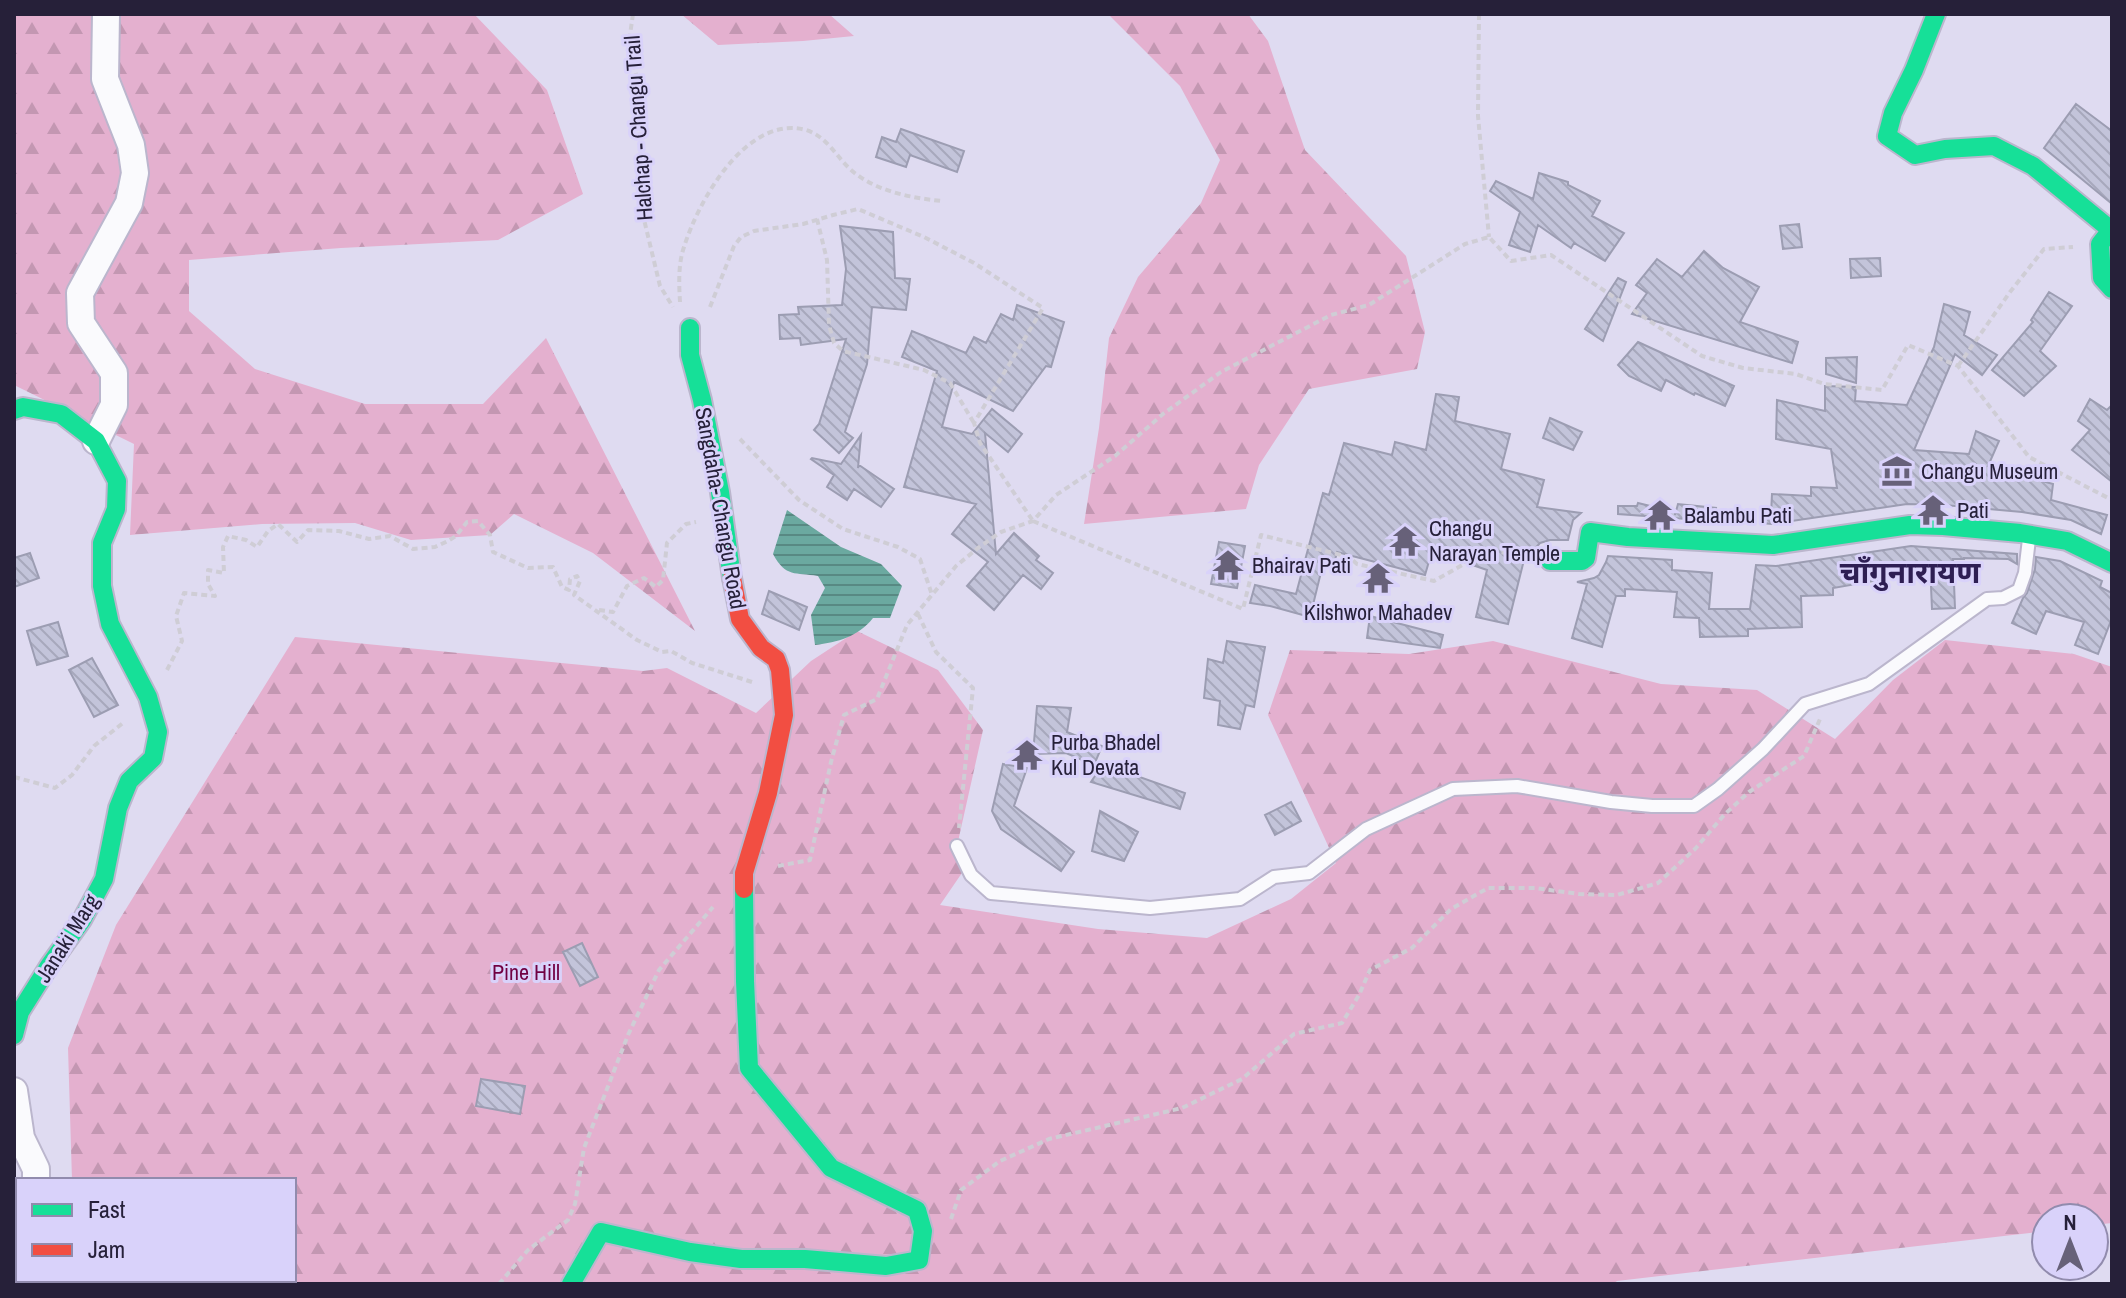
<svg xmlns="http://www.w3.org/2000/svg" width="2126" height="1298" font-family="'Archivo Narrow','Noto Sans Devanagari',sans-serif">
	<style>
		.forest { fill: url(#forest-firs) }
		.water { fill: url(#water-rules) }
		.building { fill: url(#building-back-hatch); stroke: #9c9db2; stroke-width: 2 }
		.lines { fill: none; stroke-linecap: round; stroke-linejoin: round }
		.lane-casing { stroke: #bbb6cd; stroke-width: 16 }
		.street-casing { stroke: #bbb6cd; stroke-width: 30 }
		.fast-casing { stroke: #bbb6cd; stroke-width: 22 }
		.jam-casing { stroke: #bbb6cd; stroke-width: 22 }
		.path { stroke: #cfcdd5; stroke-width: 4; stroke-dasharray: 6 4; stroke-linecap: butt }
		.lane { stroke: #fafafd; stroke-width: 12 }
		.street { stroke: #fafafd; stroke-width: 26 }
		.fast { stroke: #16e098; stroke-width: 18 }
		.jam { stroke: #f24e42; stroke-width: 18 }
		.labels { text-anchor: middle; stroke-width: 6; stroke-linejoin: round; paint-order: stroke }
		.street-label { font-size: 22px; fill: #262039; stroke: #d9d2fa }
		.poi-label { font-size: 22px; fill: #262039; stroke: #d9d2fa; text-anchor: start }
		.park-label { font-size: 22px; fill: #700042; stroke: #d9d2fa }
		.district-label { font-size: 30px; font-weight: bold; fill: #2e1e53; stroke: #d9d2fa }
	</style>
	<defs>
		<pattern id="forest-firs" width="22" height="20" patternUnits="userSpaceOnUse" patternTransform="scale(2)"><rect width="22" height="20" fill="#e4b0cf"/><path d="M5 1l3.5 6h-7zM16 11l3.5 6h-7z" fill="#c397b2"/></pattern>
		<pattern id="water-rules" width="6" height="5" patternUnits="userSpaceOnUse" patternTransform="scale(2)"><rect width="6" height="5" fill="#6ba9a0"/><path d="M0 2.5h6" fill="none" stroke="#588983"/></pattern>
		<pattern id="building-back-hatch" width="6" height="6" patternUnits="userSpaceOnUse" patternTransform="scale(2)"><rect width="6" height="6" fill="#c3c4da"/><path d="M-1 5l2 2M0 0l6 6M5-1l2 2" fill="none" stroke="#a7a8bc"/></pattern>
	</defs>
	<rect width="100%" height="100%" fill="#dfdbf1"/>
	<path class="forest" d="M14,14h460l73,76 36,104 -85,46 -157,8 -152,12v51l66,58 110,35h118l63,-66 149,293 -102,-78 -79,-39 -24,21 -79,5 -56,-17 -93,1 -132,11 4,-91 -120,-59z
		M681,14h148l25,22 -51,5 -85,4z
		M1108,14h140l20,27 37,109 101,106 19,76 -8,37 -108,20 -50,76 -13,44 -162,15 15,-96 10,-90 29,-61 63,-74 19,-43 -40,-74z
		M857,631l81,39 45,60 -26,116 7,24 -24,35 158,24 109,9 84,-39 45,-36 -68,-148 22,-65 119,4 84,-13 168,43 96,6 78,49 58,-59 52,-40 129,14 38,13v556l-18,2v-7h-48v13l-429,50 -4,3h-1538v-4h219v-100h-222l-4,-132 48,-123 179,-288 348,34 24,-3 89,45 55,-52z"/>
	<path class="water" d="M787,510l54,37 40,17 21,22 -12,32h-17c-15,19 -35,24 -58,27l-4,-30 14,-27 -7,-12c-23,-4 -32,2 -45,-22z"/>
	<path class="building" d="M2076,104l36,27v73l-68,-56z
		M901,129l63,22 -7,21 -47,-17 -4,12 -30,-10 6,-20 14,5z
		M1539,173l29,9v3l32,16 -8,15 32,17 -19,28 -31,-18 -3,5 -33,-23 -8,27 -21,-7 11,-33 -30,-21 6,-10 37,18z
		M1799,224l3,23 -19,2 -3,-23z
		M840,226l53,6 2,46 15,1 -4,31 -34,-3 -5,57 -22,68 8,6 -14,15 -25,-23 5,-6 27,-85 -45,6 -1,-7 -20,1 -1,-24 20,-1 -1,-7 44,-2 4,-36z
		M1704,251l19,17 36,19 -19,35 58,20 -6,21 -160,-49 15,-21 -11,-8 21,-26 25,18z
		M1880,258l1,18 -30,2 -1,-19z
		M1618,278l8,4 -23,59 -18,-12z
		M2049,292l23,14 -32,45 16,15 -32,30 -32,-26 41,-48 -2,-2z
		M1944,304l26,8 -6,23 33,20 -15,20 -27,-21 -41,96 55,4 7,-23 23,10 -11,25 65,18 -2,16 56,15 -6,19 -30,-14 -49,-8 -78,-7 -37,-1 -135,20 -10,-1 1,-9 8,1 1,-21 39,2v-9l26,1 -6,-39 -55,-10 1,-39 48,11v-25l31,1 -1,14 52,4 27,-58z
		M1017,305l47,17 -13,45 -5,-1 -33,45 -59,-29 -12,45 30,7 20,-25 30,25 -14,18 -23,-19 11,121 18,-21 25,23 -3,4 17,13 -12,16 -18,-14 -29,35 -27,-24 21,-24 -36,-28 24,-30 -72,-17 33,-116 -35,-14 10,-26 54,22 8,-16 12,6 15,-29 12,6z
		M1638,342l96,44 -9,20 -30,-13 -1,2 -28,-15 -5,11 -32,-15 -11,-11z
		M1857,357l-1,26 -30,-9v-16z
		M1436,394l23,3 -4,24 55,13 -9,35 43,11 -7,27 44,6 -8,7 -5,20h-18l-10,3 -9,10 -5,-1 -18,72 -32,-7 11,-47 -55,-19 -7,24 -88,-23 -4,16 -10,-4 -13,53 -40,-11 -20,-3 5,-18 41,9 27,-101 6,2 15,-52 48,12 3,-13 31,8z
		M2090,399l17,11 5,-5v77l-40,-32 18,-20 -12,-9z
		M1550,418l32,14 -9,18 -30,-12z
		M861,435l-3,33 1,-3 35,24 -13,18 -27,-18 -7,11 -20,-13 7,-12 -23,-16 1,-1 29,6z
		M1638,503l37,9v3l3,-11 38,4 -2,13 -96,-7v-8h19z
		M1219,542l26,4 -8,42 -26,-4z
		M1911,546l106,8v10l-9,-5 -44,-1v1h-11l2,49 -23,1 -2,-45 -53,3 2,13 -46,8v7l-32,1 1,31 -54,2v7l-48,1 -1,-19 -25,-1 3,-25 -52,-3v7h-9l-14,51 -30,-9 15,-54 -10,-2 17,-4 5,-3 7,-13 2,-6 64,4v10l40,3 -3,36h41l6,-44 20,1z
		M30,553l9,25 -25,9v-29z
		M2036,557l24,4 42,20 -2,6 12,6v25l-14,36 -23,-9 9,-23 -38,-11 -10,23 -24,-11 11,-25 4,-5 8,-24z
		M769,591l38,16 -8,23 -37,-16z
		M1370,616l73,19 -3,13 -73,-10z
		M58,622l10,34 -31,9 -10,-34z
		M1227,641l38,6 -11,60 -8,-2 -6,24 -22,-4 2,-24 -16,-3 4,-39 15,4z
		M92,658l26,47 -24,12 -25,-47z
		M1037,706l34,2 -4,24 35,14 -8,19 -28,-12 -33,1z
		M1003,764l24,4 -13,38 60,46 -13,19 -60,-42 -9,-18z
		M1103,764l82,29 -5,16 -89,-27z
		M1291,802l10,19 -26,14 -10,-20z
		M1100,811l38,21 -14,29 -32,-10z
		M582,943l16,34 -18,9 -17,-34z
		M481,1079l44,7 -5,28 -44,-8z"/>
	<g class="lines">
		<defs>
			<path id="lane" d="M957,846l14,29 20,18 159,15 90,-9 34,-22 35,-4 57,-44 87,-40 64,-3 94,16 41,4h42l24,-17 45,-40 42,-45 64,-20 118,-85 16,-1 16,-8 6,-17 4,-34"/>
			<path id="street" d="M96,441l18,-36v-32l-33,-50 -1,-30 49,-90 6,-30 -4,-28 -26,-66 1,-65
				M14,1091l7,47 15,31v11
				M14,1261l4,-9"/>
			<path id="fast" d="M1936,14l-22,56 -21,43 -6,23 28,19 30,-6 49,-3 39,20 78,64 -11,14 2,34 10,11
				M690,328v27l12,45 18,92 12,86
				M14,410l9,-3 38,7 35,27 21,40 -1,28 -14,34v43l8,38 38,73 10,35 -5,26 -24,23 -11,27 -14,71 -22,41 -33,46 -29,46 -6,23
				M1550,561h32l4,-3 4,-26 38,5 145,8 137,-20 33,1 77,7 47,8 45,22
				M571,1284l30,-52 89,20 51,7h64l81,7 33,-6 4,-29 -6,-21 -86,-42 -82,-100 -4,-87 -1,-92"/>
			<path id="jam" d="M732,578l8,41 21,29 15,11 4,11 4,45 -16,78 -24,80v16"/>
		</defs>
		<use href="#lane" class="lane-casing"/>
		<use href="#street" class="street-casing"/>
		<use href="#fast" class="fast-casing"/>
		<use href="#jam" class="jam-casing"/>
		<path class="path" d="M633,14l-4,28 10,46 2,119 19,79 13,21
			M1479,14l-1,102 11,121
			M817,219l10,41 2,65 5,18 9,8 81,19 26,13 24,40
			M680,302c-1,-17 -2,-38 4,-55 14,-45 62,-133 122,-117 23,7 32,31 50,44 24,18 56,24 86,27
			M710,307l24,-61 7,-9 13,-6 49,-7 30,-9 25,-6 66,28 50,26 69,45 -69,115 6,20 53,78
			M1958,366l52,-74 34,-43 29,-2
			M740,439l59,61 44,29 55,18 22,12 12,36
			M1033,521l210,88 18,-74 88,22 8,7 77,17 55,-31 33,6
			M599,610l14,2 14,-26 17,-8 12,9 7,-7 4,-37 19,-19 10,-2
			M918,614l18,38 37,36 -14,140
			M167,670l15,-29 -6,-25 8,-23 31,3 -7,-12v-14l16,3 -1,-26 5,-11 18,4 11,7 11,-16 10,-7 19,18 11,-12 31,1 30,8 21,-3 23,13 22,-2 13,-6 8,-5 11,-14 11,-1 12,14 3,17 35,16 25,-1 9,20 7,3 1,-11 7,-3 3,5 -6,14 63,45 25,12 9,-1 21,12 60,19
			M14,777l41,11 17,-13 22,-29 29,-23
			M778,866l32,-6 21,-98 13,-47 33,-16 30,-74 49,-59 22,-18 23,-16 32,-11 23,-26 59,-39 48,-42 58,-42 110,-57 38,-10 96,-61 24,-7 22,24 40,-6 151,101 41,12 53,6 28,10 58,6 26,-45 50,21 71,91 83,43
			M951,1219l10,-29 39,-29 49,-22 133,-31 60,-29 52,-45 48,-11 17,-28 11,-25 42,-22 39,-39 37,-21h47l44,6 38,1 41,-12 38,-35 28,-33 25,-23 55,-36 16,-37
			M499,1284l29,-34 40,-30 7,-16 9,-56 44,-113 31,-65 54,-63"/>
		<use href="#lane" class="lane"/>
		<use href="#street" class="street"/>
		<use href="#fast" class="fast"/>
		<use href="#jam" class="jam"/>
	</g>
	<defs>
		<symbol id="museum-bare" viewBox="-9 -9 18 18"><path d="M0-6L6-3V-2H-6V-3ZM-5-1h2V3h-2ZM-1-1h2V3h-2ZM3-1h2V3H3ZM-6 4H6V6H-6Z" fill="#676179" stroke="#d9d2fa" stroke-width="2.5" paint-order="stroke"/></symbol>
		<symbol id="temple-bare" viewBox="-9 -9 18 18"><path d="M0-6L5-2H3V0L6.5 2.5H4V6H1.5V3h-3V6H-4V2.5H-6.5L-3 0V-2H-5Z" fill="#676179" stroke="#d9d2fa" stroke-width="2.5" paint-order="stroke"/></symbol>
	</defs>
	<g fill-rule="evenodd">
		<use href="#museum-bare" x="1875" y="449" width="44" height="44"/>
		<use href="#temple-bare" x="1911" y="488" width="44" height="44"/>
		<use href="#temple-bare" x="1638" y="493" width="44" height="44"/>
		<use href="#temple-bare" x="1383" y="519" width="44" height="44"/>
		<use href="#temple-bare" x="1206" y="543" width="44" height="44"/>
		<use href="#temple-bare" x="1356" y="556" width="44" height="44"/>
		<use href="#temple-bare" x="1005" y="733" width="44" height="44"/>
	</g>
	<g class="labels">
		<g class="street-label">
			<text transform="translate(638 128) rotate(-94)" y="8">Halchap - Changu Trail</text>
			<text transform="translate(721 508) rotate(80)" y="8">Sangdaha- Changu Road</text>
			<text transform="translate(67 938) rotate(-58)" y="8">Janaki Marg</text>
		</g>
		<g class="poi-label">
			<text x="1921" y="479">Changu Museum</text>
			<text x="1957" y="518">Pati</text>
			<text x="1684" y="523">Balambu Pati</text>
			<text x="1429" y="536">Changu<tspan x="1429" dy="25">Narayan Temple</tspan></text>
			<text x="1252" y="573">Bhairav Pati</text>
			<text x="1378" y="620" text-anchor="middle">Kilshwor Mahadev</text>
			<text x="1051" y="750">Purba Bhadel<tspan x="1051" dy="25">Kul Devata</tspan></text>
		</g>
		<g class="park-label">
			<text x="526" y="980">Pine Hill</text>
		</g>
		<g class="district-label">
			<text x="1910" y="583">चाँगुनारायण</text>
		</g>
	</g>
	<rect width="2126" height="1298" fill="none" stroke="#262039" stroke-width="32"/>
	<rect x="16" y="1178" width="280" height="104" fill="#d9d2fa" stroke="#918bad" stroke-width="2"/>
	<rect x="32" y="1204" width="40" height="12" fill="#16e098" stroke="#918bad" stroke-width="2"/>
	<text x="88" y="1218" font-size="24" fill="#262039">Fast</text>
	<rect x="32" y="1244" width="40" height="12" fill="#f24e42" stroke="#918bad" stroke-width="2"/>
	<text x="88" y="1258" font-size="24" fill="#262039">Jam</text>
	<g transform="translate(2070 1242)"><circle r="38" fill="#d9d2fa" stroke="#918bad" stroke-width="2"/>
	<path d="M0-6L14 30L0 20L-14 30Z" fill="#676179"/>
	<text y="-12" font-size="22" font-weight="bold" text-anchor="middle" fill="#262039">N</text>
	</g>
</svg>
